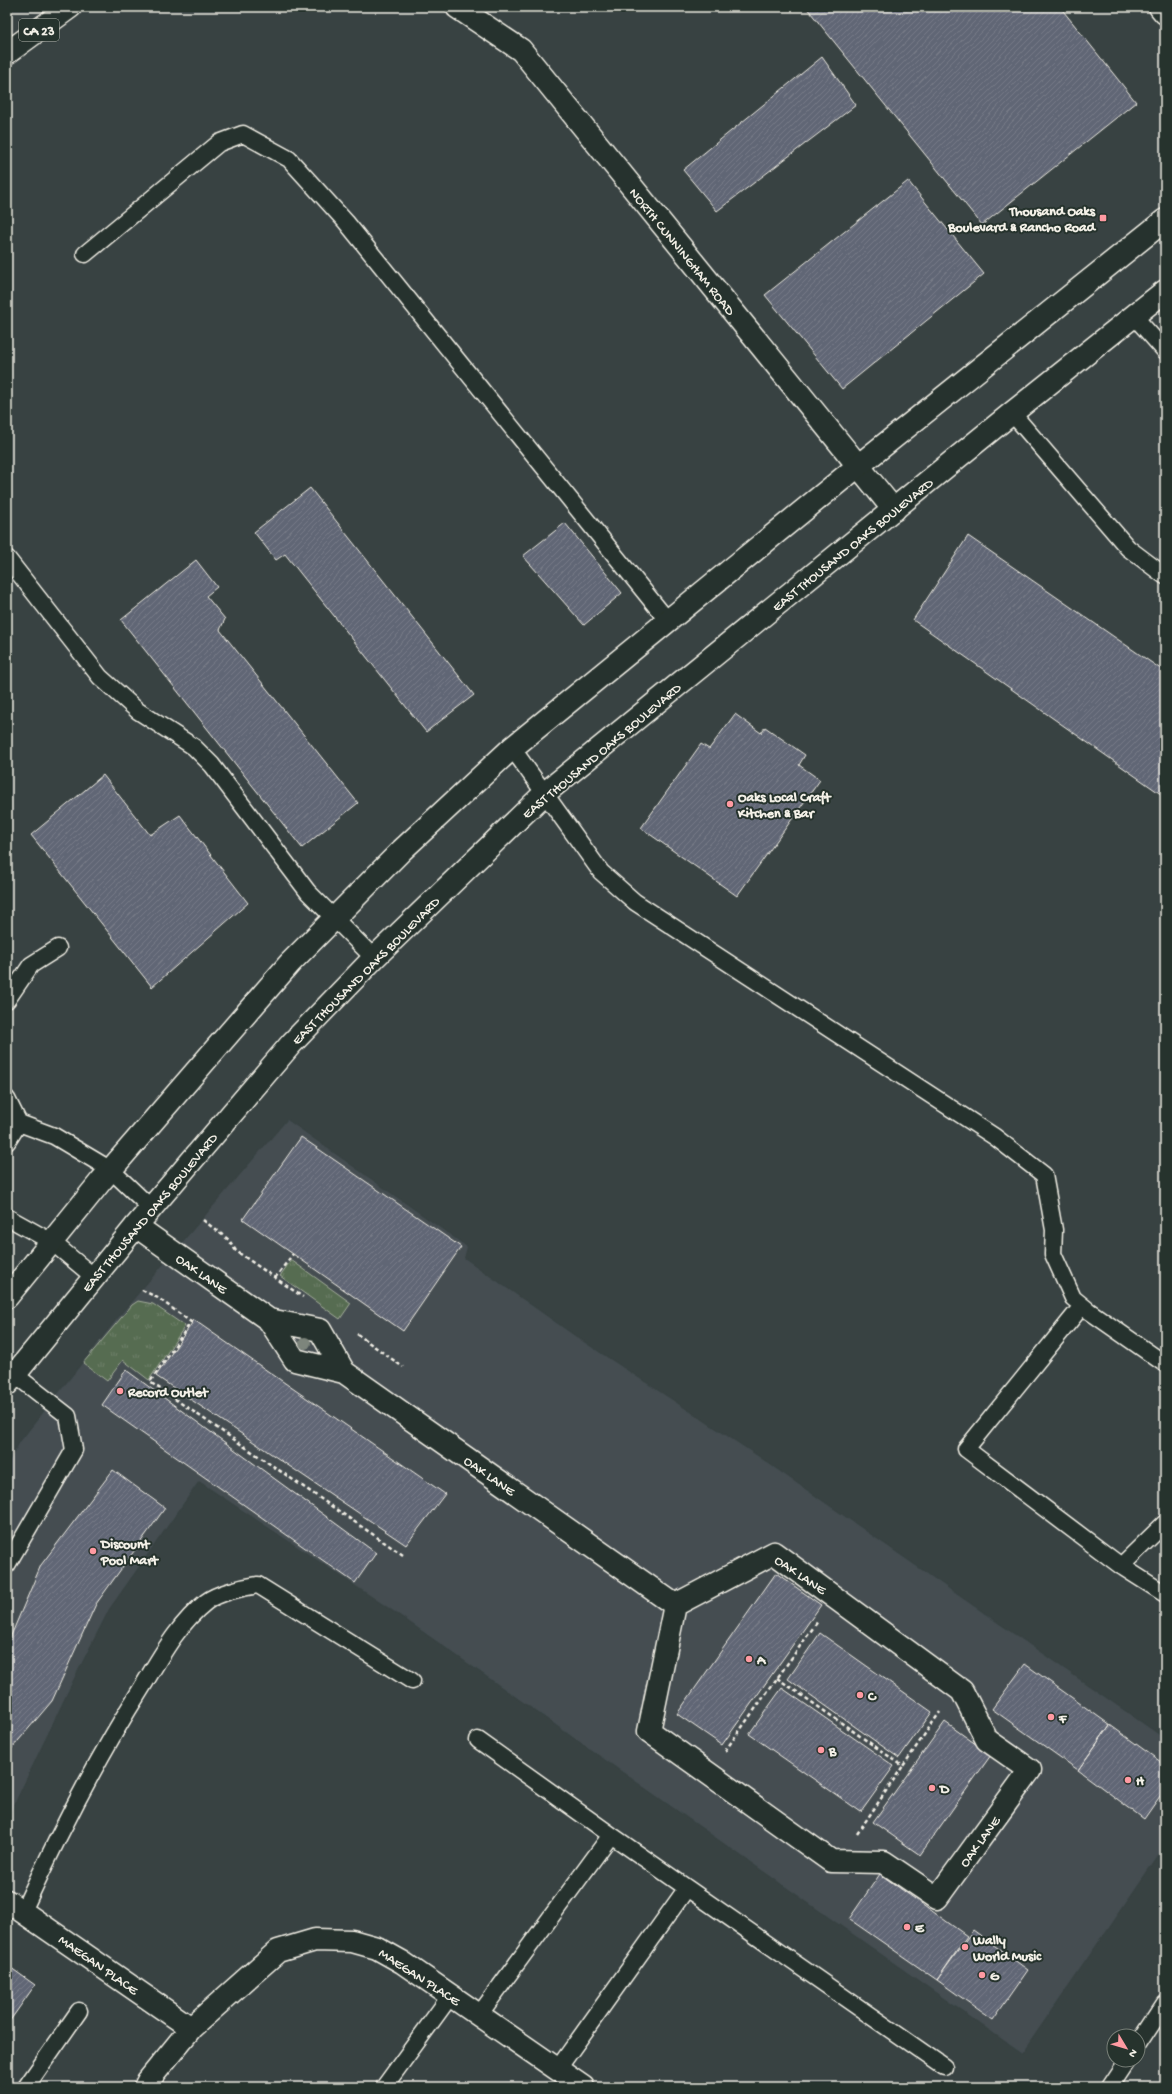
<svg xmlns="http://www.w3.org/2000/svg" width="1172" height="2094" font-family="'Gochi Hand',sans-serif">
	<style>
		.built { fill: #444d51 }
		.grass { fill: url(#grass-tufts); stroke: #a5ae9c }
		.building { fill: url(#building-hatch); stroke: #f4f1e8 }
		.lines { fill: none; stroke-linecap: round; stroke-linejoin: round }
		.service-casing { stroke: #f4f1e8; stroke-width: 19 }
		.minor-casing { stroke: #f4f1e8; stroke-width: 25 }
		.secondary-casing { stroke: #f4f1e8; stroke-width: 25 }
		.primary-casing { stroke: #f4f1e8; stroke-width: 25 }
		.motorway-casing { stroke: #f4f1e8; stroke-width: 25 }
		.path { stroke: #f4f1e8; stroke-width: 2.5; stroke-dasharray: 4 3; stroke-linecap: butt }
		.service { stroke: #26332d; stroke-width: 16 }
		.minor { stroke: #26332d; stroke-width: 22 }
		.secondary { stroke: #26332d; stroke-width: 22 }
		.primary { stroke: #26332d; stroke-width: 22 }
		.motorway { stroke: #26332d; stroke-width: 22 }
		.tree { fill: #7d857c }
		.poi-dot { fill: #ff9aa2; stroke: #26332d; stroke-width: 1.5 }
		.labels { text-anchor: middle; stroke-width: 4; stroke-linejoin: round; paint-order: stroke }
		.shield { fill: #26332d; stroke: #b6b8b0; stroke-width: 1 }
		.shield-label { font-size: 13px; font-weight: bold; fill: #f4f1e8 }
		.poi-label { font-size: 14px; font-weight: bold; fill: #f4f1e8; stroke: #26332d; text-anchor: start }
		.street-label { font-size: 14px; fill: #f4f1e8; stroke: #26332d }
	</style>
	<defs>
		<pattern id="grass-tufts" width="24" height="20" patternUnits="userSpaceOnUse"><rect width="24" height="20" fill="#566c51"/><path d="M3 7l-1-3M5 7V3M7 7l1-3M15 17l-1-3M17 17v-4M19 17l1-3" fill="none" stroke="#6f816a"/></pattern>
		<pattern id="building-hatch" width="6" height="6" patternUnits="userSpaceOnUse"><rect width="6" height="6" fill="#616674"/><path d="M-1 1l2-2M0 6l6-6M5 7l2-2" fill="none" stroke="#787c88"/></pattern>
	</defs>
	<rect width="100%" height="100%" fill="#384242"/>
	<filter id="ink" filterUnits="userSpaceOnUse"><feTurbulence type="fractalNoise" baseFrequency=".025" numOctaves="2"/><feDisplacementMap in="SourceGraphic" scale="8" xChannelSelector="R" yChannelSelector="G"/><feConvolveMatrix kernelMatrix="1 2 1 2 8 2 1 2 1" color-interpolation-filters="sRGB"/></filter>
	<g filter="url(#ink)">
		<path class="built" d="M287,1120l180,127 -3,11 115,81 177,116 409,284v106l-143,208 -621,-437 -202,-135 -90,128 -33,65 -69,145v-353l13,-24 102,-129z"/>
		<path class="grass" d="M291,1260l60,43 -11,16 -60,-43z
			M138,1301l15,3 32,22 -36,54 -26,-20 -16,21 -24,-18 49,-58z"/>
		<path class="building" d="M806,7h254l76,95 -154,123z
			M822,57l34,48 -139,106 -34,-41z
			M908,181l76,93 -142,115 -77,-94z
			M310,488l164,207 -48,37 -141,-178 -9,6 -22,-28z
			M565,523l57,70 -38,32 -61,-69z
			M968,536l197,136v125l-252,-177z
			M196,560l21,27 -11,9 19,23 -5,11 138,173 -56,45 -181,-228z
			M735,714l26,19 4,-6 40,28 -6,10 21,15 -83,116 -96,-68 60,-84 8,5z
			M103,775l47,60 30,-20 68,88 -96,84 -121,-152z
			M301,1137l160,110 -58,84 -160,-112z
			M194,1320l251,174 -39,51 -250,-169z
			M126,1370l250,183 -21,30 -253,-178z
			M113,1470l52,38 -69,96 -44,97 -45,53v-109l34,-80z
			M776,1573l45,32 -99,140 -45,-31z
			M820,1633l112,79 -33,46 -111,-79z
			M1025,1664l85,61 -32,45 -86,-61z
			M782,1688l112,78 -33,46 -112,-78z
			M945,1722l46,33 -71,100 -47,-33z
			M1110,1725l55,40v24l-21,30 -66,-49z
			M880,1874l87,62 -30,44 -88,-61z
			M973,1930l55,40 -35,50 -56,-40z
			M7,1965l28,20 -28,40z"/>
		<g class="lines">
			<defs>
				<path id="service" d="M85,254l134,-111 24,-9 46,25 57,63 322,399
					M1134,316l31,35
					M1012,413l116,135 37,28
					M7,558l93,119 38,34 56,36 18,18 96,127 66,66
					M512,748l89,124 34,30 360,235 49,38 10,55 -1,24 20,44 16,13 76,53
					M7,1000l24,-35 27,-17
					M7,1099l12,24
					M7,1142l12,-19 35,13 57,34 40,38
					M7,1217l45,25 42,35
					M1082,1306l-116,143 155,117 44,28
					M7,1565l67,-115 -6,-34 -54,-42
					M1121,1566l44,-43
					M478,1740l133,95
					M687,1888l257,179
					M23,1911c35,-76 73,-151 118,-222 19,-31 36,-64 65,-87 11,-9 38,-15 52,-17l154,96
					M479,2015l132,-180 76,53 -130,182
					M1138,2044l27,-41
					M26,2087l53,-76
					M384,2087l67,-92
					M1110,2087l18,-27"/>
				<path id="minor" d="M457,7l64,43 373,460
					M136,1226l133,94
					M344,1372l-24,-42 -51,-10 26,40 49,12 331,233
					M774,1553l188,138 25,49 43,30 -93,128 -53,-36 -53,-1 -182,-130 26,-126z
					M7,1901l184,127
					M145,2087l3,-6 43,-53 87,-77 37,-11 37,1 25,7 25,14 181,125"/>
				<path id="secondary" d="M1160,7l5,6"/>
				<path id="primary" d="M7,1297l94,-116 189,-218 112,-113 110,-102 346,-282 307,-246
					M7,1384l129,-158 155,-182 83,-86 171,-165 467,-380 153,-122"/>
				<path id="motorway" d="M7,53l63,-46"/>
			</defs>
			<use href="#service" class="service-casing"/>
			<use href="#minor" class="minor-casing"/>
			<use href="#secondary" class="secondary-casing"/>
			<use href="#primary" class="primary-casing"/>
			<use href="#motorway" class="motorway-casing"/>
			<path class="path" d="M203,1220l26,20 7,11 67,46
				M275,1278l18,-24
				M142,1290l16,8 33,24 -41,60 253,173
				M357,1334l46,33
				M777,1678l126,88 37,-54
				M725,1751l93,-130
				M857,1834l46,-68"/>
			<use href="#service" class="service"/>
			<use href="#minor" class="minor"/>
			<use href="#secondary" class="secondary"/>
			<use href="#primary" class="primary"/>
			<use href="#motorway" class="motorway"/>
		</g>
		<circle class="tree" cx="305" cy="1343" r="6"/>
	</g>
	<g class="poi-dot">
		<rect x="1099" y="214" width="8" height="8" rx="2"/>
		<circle cx="730" cy="804" r="4"/>
		<circle cx="120" cy="1391" r="4"/>
		<circle cx="93" cy="1551" r="4"/>
		<circle cx="749" cy="1659" r="4"/>
		<circle cx="860" cy="1695" r="4"/>
		<circle cx="1051" cy="1717" r="4"/>
		<circle cx="821" cy="1750" r="4"/>
		<circle cx="1128" cy="1780" r="4"/>
		<circle cx="932" cy="1788" r="4"/>
		<circle cx="907" cy="1927" r="4"/>
		<circle cx="965" cy="1947" r="4"/>
		<circle cx="982" cy="1975" r="4"/>
	</g>
	<g class="labels">
		<rect class="shield" x="19" y="19" width="40" height="22" rx="3"/>
		<g class="shield-label">
			<text x="39" y="35">CA 23</text>
		</g>
		<g class="poi-label">
			<text x="1095" y="215" text-anchor="end">Thousand Oaks<tspan x="1095" dy="16">Boulevard &amp; Rancho Road</tspan></text>
			<text x="738" y="801">Oaks Local Craft<tspan x="738" dy="16">Kitchen &amp; Bar</tspan></text>
			<text x="128" y="1396">Record Outlet</text>
			<text x="101" y="1548">Discount<tspan x="101" dy="16">Pool Mart</tspan></text>
			<text x="757" y="1664">A</text>
			<text x="868" y="1700">C</text>
			<text x="1059" y="1722">F</text>
			<text x="829" y="1755">B</text>
			<text x="1136" y="1785">H</text>
			<text x="940" y="1793">D</text>
			<text x="915" y="1932">E</text>
			<text x="973" y="1944">Wally<tspan x="973" dy="16">World Music</tspan></text>
			<text x="990" y="1980">G</text>
		</g>
		<g class="street-label">
			<text transform="translate(683 251) rotate(51)" y="5">NORTH CUNNINGHAM ROAD</text>
			<text transform="translate(852 544) rotate(-39)" y="5">EAST THOUSAND OAKS BOULEVARD</text>
			<text transform="translate(601 750) rotate(-40)" y="5">EAST THOUSAND OAKS BOULEVARD</text>
			<text transform="translate(365 970) rotate(-45)" y="5">EAST THOUSAND OAKS BOULEVARD</text>
			<text transform="translate(149 1212) rotate(-50)" y="5">EAST THOUSAND OAKS BOULEVARD</text>
			<text transform="translate(202 1273) rotate(35)" y="5">OAK LANE</text>
			<text transform="translate(490 1475) rotate(35)" y="5">OAK LANE</text>
			<text transform="translate(801 1574) rotate(34)" y="5">OAK LANE</text>
			<text transform="translate(979 1841) rotate(-54)" y="5">OAK LANE</text>
			<text transform="translate(99 1964) rotate(35)" y="5">MAEGAN PLACE</text>
			<text transform="translate(420 1976) rotate(33)" y="5">MAEGAN PLACE</text>
		</g>
	</g>
	<rect width="1172" height="2094" fill="none" stroke="#26332d" stroke-width="24"/>
	<rect x="12" y="12" width="1148" height="2070" fill="none" stroke="#f4f1e8" stroke-width="1.5" filter="url(#ink)"/>
	<g transform="translate(1126 2048) rotate(128)"><circle r="19" fill="#26332d" stroke="#787f78"/>
	<path d="M0-3L7 15L0 10L-7 15Z" fill="#ff9aa2"/>
	<text y="-6" font-size="11" font-weight="bold" text-anchor="middle" fill="#f4f1e8">N</text>
	</g>
</svg>
